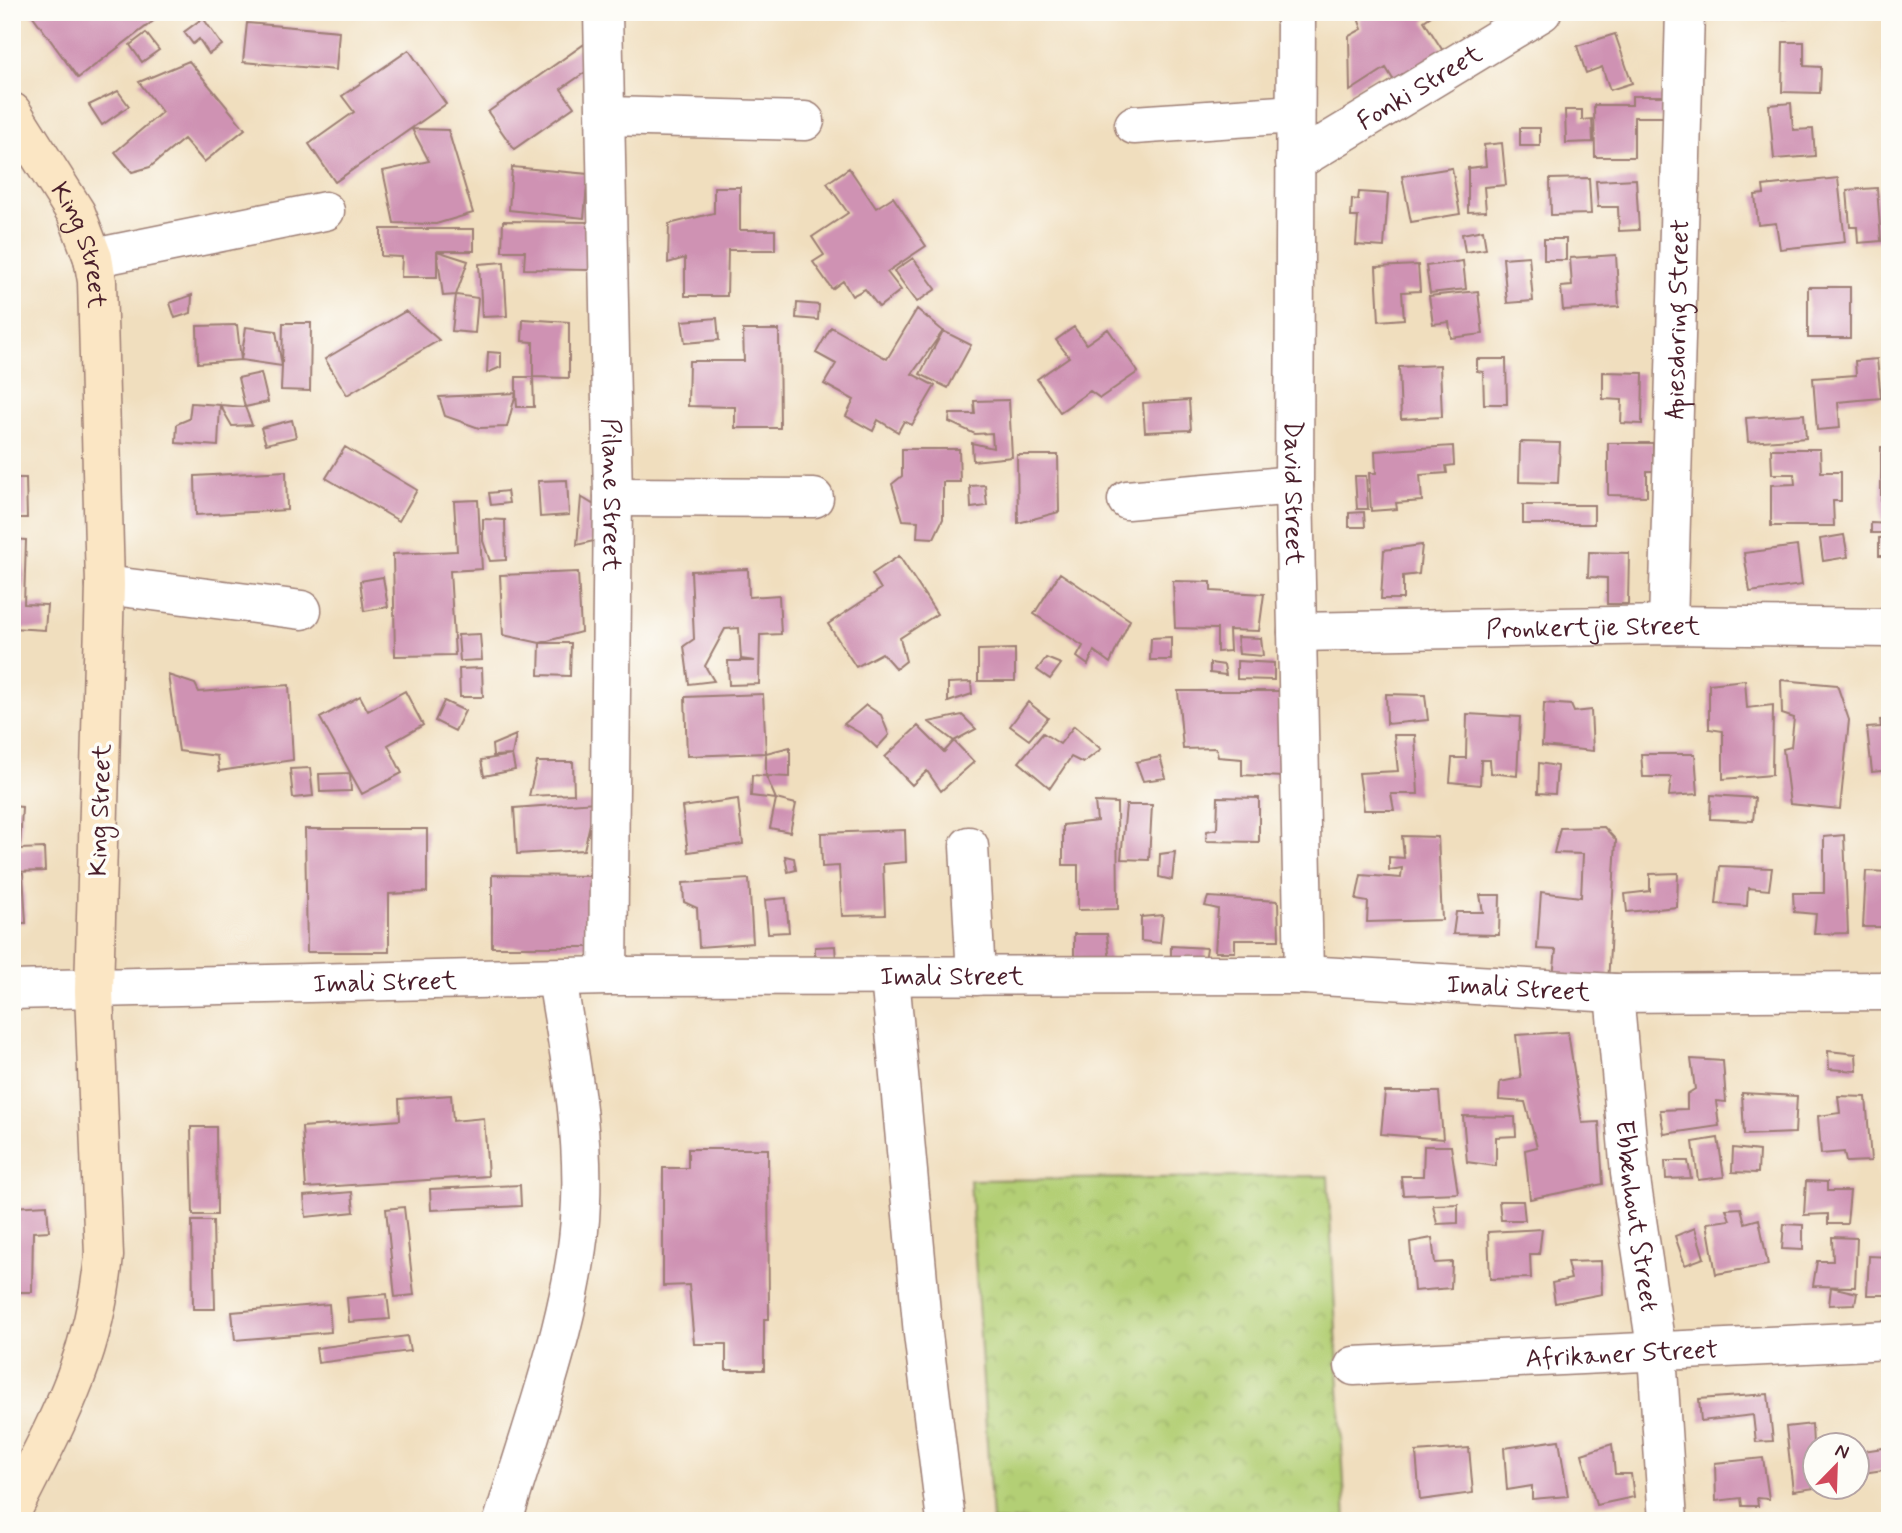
<svg xmlns="http://www.w3.org/2000/svg" width="1902" height="1533" font-family="Mynerve,sans-serif">
	<style>
		.park { fill: url(#park-crowns); stroke: #7e7750; stroke-width: 2 }
		.building { fill: #cf92b3 }
		.lines { fill: none; stroke-linecap: round; stroke-linejoin: round }
		.street-casing { stroke: #9d7e74; stroke-width: 41 }
		.secondary-casing { stroke: #9d7e74; stroke-width: 41 }
		.street { stroke: #fff; stroke-width: 38 }
		.secondary { stroke: #fbe6c4; stroke-width: 38 }
		.labels { text-anchor: middle; stroke-width: 7; stroke-linejoin: round; paint-order: stroke }
		.street-label { font-size: 26px; fill: #4a1f2b; stroke: #fdfcf7 }
	</style>
	<defs>
		<pattern id="park-crowns" width="20" height="18" patternUnits="userSpaceOnUse" patternTransform="scale(1.75)"><rect width="20" height="18" fill="#b3cf75"/><path d="M2 6a3 3 0 1 1 6 0M12 15a3 3 0 1 1 6 0" fill="none" stroke="#9bb165"/></pattern>
	</defs>
	<rect width="100%" height="100%" fill="#fdfcf7"/>
	<filter id="ink" filterUnits="userSpaceOnUse"><feTurbulence type="fractalNoise" baseFrequency=".0143" numOctaves="2"/><feDisplacementMap in="SourceGraphic" scale="14" xChannelSelector="R" yChannelSelector="G"/><feConvolveMatrix kernelMatrix="1 2 1 2 8 2 1 2 1" color-interpolation-filters="sRGB"/></filter>
	<filter id="wash" filterUnits="userSpaceOnUse"><feTurbulence type="fractalNoise" baseFrequency=".00686" numOctaves="4" result="noise"/><feDisplacementMap in="SourceGraphic" scale="28" xChannelSelector="R" yChannelSelector="G"/><feGaussianBlur stdDeviation="1.57" result="paint"/><feColorMatrix in="noise" values="0 0 0 0 0 0 0 0 0 0 0 0 0 0 0 0 0 1.4 0 .05"/><feComposite in="paint" operator="in"/></filter>
	<g filter="url(#wash)">
		<rect width="100%" height="100%" fill="#f0debe"/>
		<path class="park" d="M1328,1176l18,345h-354l-22,-341z"/>
		<g id="blocks">
			<path class="building" d="M30,12h121l5,7 -78,59z
				M1362,12h66l3,4 -7,5 19,30 -49,30 -8,-13 -36,23 -1,-55 13,-7 -3,-8z
				M1762,12h53v4l-52,4z
				M203,18l19,27 -13,9 -10,-15 -6,5 -9,-12z
				M247,23l92,8 -3,39 -93,-8z
				M146,33l13,17 -17,12 -12,-17z
				M1615,34l17,49 -22,7 -8,-23 -16,6 -9,-27z
				M590,40l14,19 -43,30 13,18 -60,42 -26,-37z
				M1783,42h21v24l17,1 -1,26 -38,-1z
				M1884,49h6v26h-7z
				M409,50l37,54 -111,78 -26,-38 45,-32 -12,-16z
				M189,61l56,68 -41,33 -20,-23 -34,28 -18,5 -17,-20 47,-40 -23,-30z
				M118,91l11,15 -27,19 -13,-20z
				M1632,96h34l1,21h-33v40h-39l-1,-52h38z
				M1791,103l2,27 20,-1 2,27 -41,3 -5,-54z
				M1565,110h17v10l10,-1 1,23 -27,1z
				M1520,128h20v18h-20z
				M412,129l36,1 25,83 -37,11 -42,-1 -11,-52 46,-10z
				M1502,143l4,42 -22,2 2,24 -18,1v-44l18,-2 -2,-21z
				M512,167l76,7 -4,44 -75,-8z
				M849,168l27,40 17,-11 33,49 -39,26 14,18 -22,17 -14,-18 -13,7 -9,-15 -11,8 -19,-27 11,-7 -12,-18 36,-24 -21,-30z
				M1452,168l8,46 -49,8 -9,-46z
				M1887,170h3v23h-3z
				M1589,178l2,36 -40,1 -1,-36z
				M1838,178l7,64 -65,7 -4,-26 -18,2 -3,-30 9,-1 -1,-8z
				M1636,179l3,51 -20,1 -1,-24h-20l-2,-26z
				M714,187h26v43h35v20h-47l-1,46h-42v-38l-17,5 1,-39 45,-11z
				M1877,188l4,53 -23,2 -1,-16h-7l-3,-37z
				M1359,192l29,2 -4,53 -28,-2 2,-28h-7l1,-18 6,1z
				M503,221l89,1v48l-68,-1 1,-18h-23z
				M381,229h93v22h-37l31,10 -12,34 22,3 -3,35 -23,-2 4,-36 -13,1 -6,-45v26h-36l1,-20 -21,-1z
				M1483,230l3,19 -21,3 -3,-18z
				M1544,239h22v21h-22z
				M1616,255l3,52 -56,3 -2,-23 11,-1 -2,-28z
				M1529,256l4,45 -26,2 -4,-45z
				M913,258l23,31 -19,13 -23,-31z
				M1463,261l3,28 -36,4 -4,-27z
				M504,262l3,54 -25,1 -3,-53z
				M1418,265l2,26 -18,1 2,27 -25,2 -3,-54z
				M1808,287h42v51h-42z
				M1478,291l5,43 -32,4 -2,-16 -16,2 -4,-28z
				M192,295l-1,18 -16,5 -5,-15z
				M797,303l22,2 -1,15 -22,-2z
				M917,309l26,22 28,14 -23,43 -28,-14 23,-43 -31,43 23,12 -23,39 -8,-4 -6,11 -20,-12 -5,11 -27,-15 8,-16 -30,-16 12,-20 -20,-11 15,-26 56,32z
				M406,311l33,29 -92,55 -22,-36z
				M717,318l2,22 -34,3 -3,-22z
				M523,319l46,3v56l-36,-1v-35l-11,-1z
				M283,323h28l-1,68 -29,-1 1,-24 -41,-6 5,-33 30,4 6,35z
				M237,325l4,35 -43,3 -1,-37z
				M1074,327l12,17 22,-15 30,43 -38,26 -10,-7 -30,21 -23,-33 32,-22 -13,-17z
				M743,330h36l1,98h-45v-21l-47,-1 1,-45h55z
				M488,352l13,1v14l-14,6z
				M1477,359h29l1,45h-23l-1,-32 -6,-1z
				M1877,359l4,39 -43,4 2,26 -23,2 -4,-52 43,-3 -1,-14z
				M1440,365l2,52 -41,2 -2,-52z
				M1603,372l40,1 -1,51 -21,-1 1,-23 -19,-1z
				M261,373l7,29 -23,5 -7,-29z
				M516,377h17l1,30h-17l-1,-14 -9,34 -28,1 -34,-12 -6,-19 77,-4z
				M1009,400l3,57 -39,4 -1,-18 21,5 -1,-15 -17,1 -26,-12 1,-8h25l-1,-13z
				M1189,400l2,30 -46,2 -2,-29z
				M191,403l29,2 25,2 7,18 -20,1 -12,-21 -2,41 -42,-3 1,-19 12,-5z
				M1804,414l2,24 -58,4 -2,-24z
				M292,420l4,17 -30,7 -5,-16z
				M1520,442l40,1 -2,40 -39,-1z
				M1608,443h45v28h-6v25l-39,-1z
				M1453,446l1,19 -8,1 1,7 -27,2 2,26 -26,2 1,6 -26,2 -2,-38h7l-1,-22z
				M345,447l72,43 -18,31 -73,-43z
				M1881,447h9v74h-9z
				M902,449h57l1,33h-17v37l-9,19 -17,-1 1,-16 -15,-1 -11,-36 10,-8z
				M1771,449h49l1,23h20v29h-8l1,25h-63v-41l24,-1 -1,-10h-22z
				M1017,455h41l1,57 -41,11z
				M286,471l1,39 -91,5 -1,-39z
				M1355,476h11l2,33h-11z
				M12,478h14l1,40h-15z
				M567,480l2,35 -29,2 -2,-36z
				M985,485l2,21 -16,2 -1,-22z
				M507,491l2,12 -18,2 -2,-12z
				M581,497l13,8 8,34 -25,6z
				M478,500l4,69 -32,2 5,84 -60,1 -2,-102 64,-3 -3,-50z
				M1523,505h71v19h-71z
				M1364,512l1,15h-16v-14z
				M483,519l22,1 1,40 -16,1 -7,-20z
				M1871,523l19,1v9h-19z
				M1844,535l4,22 -25,4 -3,-22z
				M1890,537v19h-11v-18z
				M12,539l14,1 -2,64 23,1 -2,25 -33,-2z
				M1422,545l-3,29 -16,2v23h-22l3,-49z
				M1797,546l5,39 -52,7 -6,-39z
				M1589,552l40,1 -1,51h-21v-26l-19,-1z
				M899,556l38,58 -37,24 6,23 -10,8 -14,-16 -26,14 -28,-43 53,-35 -9,-15z
				M748,569l1,28 30,-2 2,39 -21,1 -1,49 -30,1 -1,-24h27l-14,-2 -2,-31 -14,1 -20,37 9,15 -25,3 -5,-38 10,-7 -3,-68z
				M578,572l3,60 -41,11 -37,-8 -3,-60z
				M1060,573l70,47 -20,43 -16,-12 -6,14 -11,-8 6,-11 -49,-32z
				M383,577l5,30 -24,4 -4,-30z
				M1173,581l38,1v9l53,3 -5,37 -30,-1 1,21 -13,1v-23l-42,-1z
				M480,634l2,26 -22,1 -2,-26z
				M1171,637v23h-21l1,-22z
				M1237,637l24,1 2,18 -24,-2z
				M540,643h31l-1,33 -31,-1z
				M12,648h3v37l-3,-1z
				M1015,649v32h-37v-31z
				M1046,658l15,6 -11,15 -13,-9z
				M1237,661l37,2v17l-37,-1z
				M1210,663l14,2 2,10 -16,-2z
				M482,668l1,29h-23l-1,-28z
				M168,675l27,9 4,8 90,-7 4,75 -74,11 -2,-15 -38,-5z
				M1745,680l2,28 26,-3 -1,70 -49,4v-48l-14,-2v-45z
				M1781,680l56,5 12,35 -9,89 -50,-5 -7,-55 8,-2 3,-29 -12,-4z
				M971,682l1,12 -24,8v-19z
				M405,691l18,34 -35,20 14,28 -40,21 -42,-76 40,-22 8,15z
				M1178,691h101l5,86 -42,-2v-16l-24,-2 -2,-9 -33,1z
				M763,694l3,59 -79,3 -2,-59z
				M1386,694l39,1 3,25 -41,4z
				M444,701l21,10 -10,20 -20,-10z
				M1028,702l20,16 -19,22 -19,-14z
				M1544,703l27,2 3,7 17,-2 2,41 -51,-5z
				M866,705l15,10 8,20 -12,13 -15,-14 -18,-10z
				M1467,714l53,3 -3,59 -26,-3 -1,-13h-9l-1,25 -30,-3 2,-24h14z
				M962,715l14,14 -22,12 -25,-19z
				M1890,719v51l-18,2 -5,-44 14,-1 -1,-7z
				M918,726l26,26 10,-11 20,21 -33,29 -14,-20 -15,14 -27,-28z
				M1074,726l27,23 -18,14 -12,-6 -21,31 -31,-26 24,-29 17,11z
				M516,735l-4,20 -19,1 -1,-11z
				M1394,735h21l3,59h-27l3,16h-30l-5,-37 39,-2z
				M790,747v30l-24,-1 10,23 -25,-3 1,-21 14,1v-23z
				M1641,754h54l3,40 -29,2 2,-19h-28z
				M512,755l3,15 -31,6 -3,-16z
				M1160,757l6,21 -23,3 -7,-19z
				M537,762h36l1,32 -45,2z
				M1539,763l18,3 -2,28 -17,-1z
				M310,768l3,28 -20,2 -3,-29z
				M350,773l1,18 -31,1 -1,-18z
				M1711,795l44,3 -2,23 -43,-2z
				M1218,797l41,1v44l-53,-1 1,-10 10,-2z
				M738,799l5,45 -55,8 -6,-45z
				M776,799l20,5 -6,28 -20,-4z
				M595,802l-11,48 -67,4 -3,-46z
				M1095,802l22,1 1,106 -40,1v-45h-15v-40l34,-4z
				M1126,805h26l-3,55 -28,-1z
				M12,806l10,1 -2,42 24,-1 1,23 -33,1z
				M1604,827l12,13 -8,144 -55,-8 3,-26 -19,-1 4,-57 40,5 2,-43 -29,-1 6,-25z
				M305,829h122v63l-38,2v58h-82z
				M905,830l1,32 -23,2 2,51 -43,1 -3,-50 -17,1 -1,-34z
				M1888,830h2v27l-6,-1z
				M1844,835l4,98 -34,1 2,-20 -22,-2 -1,-19h31v-56z
				M1402,836l36,1 4,83 -75,2 1,-20 -12,-2 5,-25 40,3 1,-10 -13,2v-13l15,1z
				M1175,852l-3,28 -13,-3 1,-23z
				M785,856l9,2 2,12 -8,2z
				M1720,866l52,2 -3,22 -21,-2 -1,18 -31,-2z
				M1866,871l24,1v55h-27z
				M23,873l3,50h-14v-49z
				M1678,873l-1,34 -50,5 -2,-18 25,-3v-17z
				M492,875l99,1v71h-99z
				M749,879l4,64 -54,4 -2,-39 -13,-6 -1,-19z
				M1480,895h20l-1,40 -46,-1 3,-22h27z
				M1208,897l70,4 1,39h-44v12h-20l3,-43 -13,-3z
				M786,898l3,34 -21,1 -3,-33z
				M1163,915l-3,28 -19,-2v-24z
				M1074,934h33l3,28 -36,2z
				M835,946l1,14 -21,1v-14z
				M1171,946l36,2 -3,19 -33,-2z
				M1568,1032l14,91 17,-1 4,62 -73,15 -5,-49 12,-3 -12,-45 -26,-2 1,-18 21,-4 -5,-43z
				M1828,1051l28,3 1,17 -28,-2z
				M1691,1059l32,2 3,41 -10,-1 3,25 -55,8 -4,-24 27,-1v-15l8,-5z
				M1385,1092h54l4,47 -62,-5z
				M1742,1093l55,3 -2,37 -51,2z
				M451,1095l2,26 31,-3 4,58 -182,12 -4,-61 98,-7 -1,-21z
				M1838,1096l28,1 5,64 -25,1 -2,-10 -23,2 -3,-38 22,-3z
				M1463,1116l52,1 1,19 -20,1v29l-29,-4z
				M191,1127h25l1,88h-24z
				M1718,1138l6,39 -26,3 -5,-38z
				M1424,1146h27l7,47 -55,2 -2,-19h22z
				M1733,1148l26,3 -1,22 -26,-1z
				M688,1149h80l1,170h-5v51h-38v-26h-32l-5,-59 -26,1v-118h25z
				M1665,1161h23l3,17 -25,1z
				M1806,1181l21,1v9h23l-3,33h-19v-10l-24,1z
				M520,1185l1,21 -90,4 -1,-21z
				M352,1192l2,20 -48,5 -2,-21z
				M1499,1201h24l2,19h-24z
				M1458,1204v19l-21,1 -4,-19z
				M47,1205l2,26 -16,1 -1,60h-20v-85z
				M404,1207l10,88 -19,2 -9,-88z
				M1741,1208l4,15 14,-4 9,46 -52,9 -9,-51 23,-3 -4,-11z
				M192,1221h21l2,88h-22z
				M1784,1224l19,1v25l-21,-1z
				M1695,1228l9,30 -19,7 -10,-29z
				M1542,1229l-3,25h-9l1,24 -41,1 -2,-47z
				M1832,1237l25,1 -2,49 -42,-1 4,-25h16z
				M1432,1238l3,25 17,-1 -1,26 -37,3 -4,-49z
				M1869,1256l21,1v38h-23z
				M1601,1261l1,33 -47,9 -3,-20 19,-4 -4,-17z
				M1831,1287l26,6 -2,11 -26,1z
				M387,1294l3,25 -41,3 -2,-24z
				M329,1304l2,28 -96,8 -3,-28z
				M407,1336l3,15 -92,12 -2,-15z
				M1768,1394l5,47 -17,1 -3,-27 -52,6 -2,-22z
				M1812,1424l3,64 -22,3 -7,-64z
				M1559,1440l9,56 -36,3v-13l-25,4 -3,-42z
				M1612,1444l3,30h16l3,23 -38,8 -14,-51z
				M1890,1447v22l-27,4v-22z
				M1469,1448l4,45 -53,7 -4,-48z
				M1763,1458l6,41 -12,-1 1,8h-16l-1,-8 -25,3 -1,-38z
				M1615,1516l24,3v2h-24z"/>
		</g>
	</g>
	<g filter="url(#ink)">
		<use href="#blocks" fill-opacity="0" stroke="#9d7e74" stroke-width="2"/>
		<g class="lines">
			<defs>
				<g id="street">
					<path id="s1" d="M603,12l10,485 -5,479"/>
					<path id="s2" d="M1296,12l-2,473 10,490"/>
					<path d="M608,116l197,5"/>
					<path d="M1134,125l161,-11"/>
					<path id="s3" d="M1295,162l247,-150"/>
					<path d="M93,258l232,-47"/>
					<path d="M613,497l201,1"/>
					<path d="M1127,500l167,-15"/>
					<path d="M105,585l197,25"/>
					<path id="s4" d="M1668,625l17,-613"/>
					<path id="s5" d="M1297,632l371,-7 222,3"/>
					<path d="M969,846l7,130"/>
					<path d="M890,977l33,357 23,187"/>
					<path id="s6" d="M12,990l596,-14 696,-1 310,18 276,-2"/>
					<path id="s7" d="M1614,993l16,180 27,181 11,167"/>
					<path id="s8" d="M1354,1366l536,-26"/>
					<path d="M503,1521c30,-99 75,-217 78,-320 3,-75 -12,-148 -24,-222"/>
				</g>
				<g id="secondary">
					<path id="s9" d="M12,112l64,101 17,45 4,23 8,304 -11,406 10,265c-10,102 -47,166 -92,255"/>
				</g>
			</defs>
			<use href="#street" class="street-casing"/>
			<use href="#secondary" class="secondary-casing"/>
			<use href="#street" class="street"/>
			<use href="#secondary" class="secondary"/>
		</g>
	</g>
	<g class="labels">
		<g class="street-label">
			<text dy="9" stroke="none"><textPath href="#s3" startOffset="145">Fonki Street</textPath></text>
			<text dy="9" stroke="none"><textPath href="#s9" startOffset="152">King Street</textPath></text>
			<text dy="9" stroke="none"><textPath href="#s4" startOffset="306">Apiesdoring Street</textPath></text>
			<text dy="9" stroke="none"><textPath href="#s1" startOffset="483">Pilane Street</textPath></text>
			<text dy="9" stroke="none"><textPath href="#s2" startOffset="481">David Street</textPath></text>
			<text dy="9" stroke="none"><textPath href="#s5" startOffset="296">Pronkertjie Street</textPath></text>
			<text transform="translate(99 810) rotate(-88)" y="9">King Street</text>
			<text dy="9" stroke="none"><textPath href="#s6" startOffset="940">Imali Street</textPath></text>
			<text dy="9" stroke="none"><textPath href="#s6" startOffset="373">Imali Street</textPath></text>
			<text dy="9" stroke="none"><textPath href="#s6" startOffset="1507">Imali Street</textPath></text>
			<text dy="9" stroke="none"><textPath href="#s7" startOffset="224">Ebbenhout Street</textPath></text>
			<text dy="9" stroke="none"><textPath href="#s8" startOffset="268">Afrikaner Street</textPath></text>
		</g>
	</g>
	<rect width="1902" height="1533" fill="none" stroke="#fdfcf7" stroke-width="42"/>
	<g transform="translate(1836 1466) rotate(23)"><circle r="33" fill="#fdfcf7" stroke="#b5a4a5" stroke-width="2"/>
	<path d="M0-5L12 26L0 18L-12 26Z" fill="#d1495b"/>
	<text y="-10" font-size="19" font-weight="bold" text-anchor="middle" fill="#4a1f2b">N</text>
	</g>
</svg>
